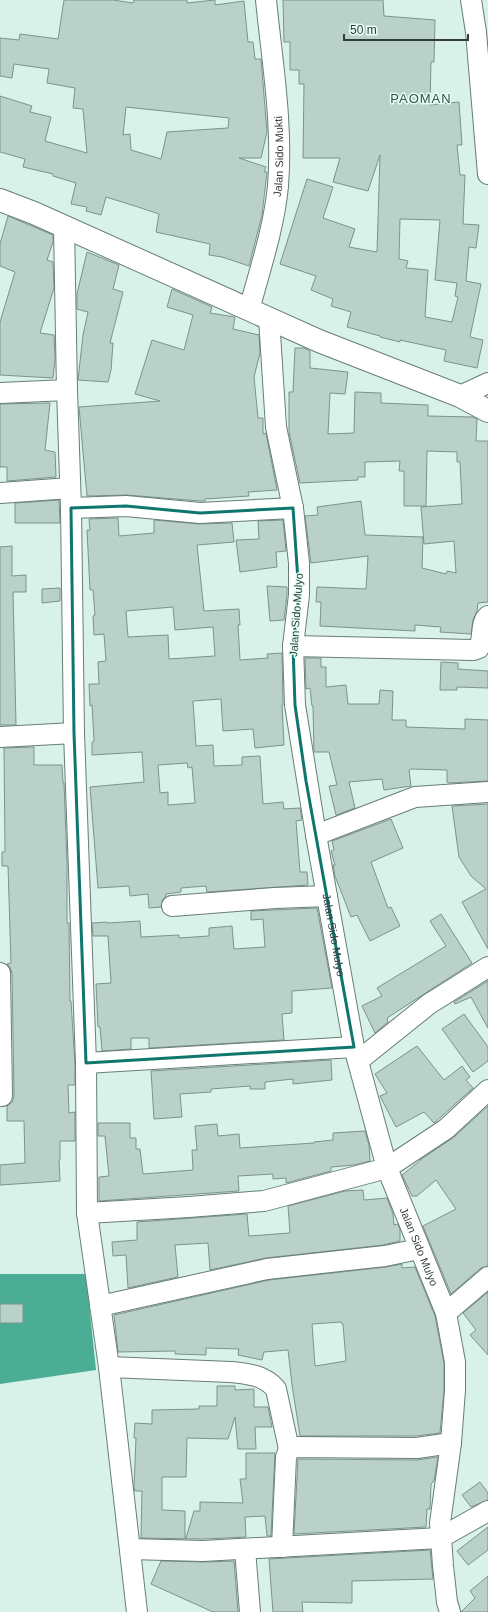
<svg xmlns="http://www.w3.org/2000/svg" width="488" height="1612" font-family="Helvetica,sans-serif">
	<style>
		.water { fill: #4bae94 }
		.building { fill: #b9d1c9; stroke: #7c938b; fill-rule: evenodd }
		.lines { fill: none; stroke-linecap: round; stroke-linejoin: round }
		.street-casing { stroke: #687e77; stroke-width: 22 }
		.secondary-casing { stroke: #687e77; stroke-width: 24 }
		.street { stroke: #fff; stroke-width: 20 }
		.secondary { stroke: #fff; stroke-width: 22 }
		.marked { fill: none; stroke: #0f766e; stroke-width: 3; stroke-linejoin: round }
		.labels { text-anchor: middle; stroke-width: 3; stroke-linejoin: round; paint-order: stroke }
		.street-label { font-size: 11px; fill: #333d39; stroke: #e5fef6 }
		.quarter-label { font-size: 13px; letter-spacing: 1px; fill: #3b5049; stroke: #e5fef6 }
	</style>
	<rect width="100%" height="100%" fill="#d8f1e9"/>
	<path class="water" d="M0,1274h86l10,96 -96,14z"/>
	<path class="building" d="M64,0h49l20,3 1,-3h53v3l28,-3v5l29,-4 4,41h5l2,17h6l6,73 -6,26h-22l27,9 -2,5h3l-5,43 -13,51 -27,-9 -13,-2 1,-11 -54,-12 3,-18 -21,-7 -32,-10 -5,18 -15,-4 1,-4 -16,-3 5,-21 -23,-7v-2l-30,-7 2,-8 -25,-7v-56l32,10 -2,6 21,5 -6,24 42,12 -4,-44 -10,-1 2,-20 -28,-5 2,-14 -35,-5 -2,14 -12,-2v-38l19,2 1,-6 38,5zM126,107l103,11 -1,10 -61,4 -6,27 -30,-9 -1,-16 -7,1z
		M283,0h100l1,16 51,4 -1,42h-3l-1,43 29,-3 3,43h-5l3,30h5l-2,49 16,1 -3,23 -7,-1 -3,34 15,3 -11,53 13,3 -6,28 -33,-7 2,-11 -46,-10v2l-20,-5v-1l-33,-9 4,-15 -20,-6 2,-7 -22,-9 5,-14 -36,-12 27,-85 26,8 -10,31 32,11 -6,18 28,5 3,-97 -12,36 -35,-9 7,-24h-37l1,-74h-5v-14h-9v-28h-6zM400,219l40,1 -5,60 22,3 -2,13 3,1 -6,25 -27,-5 3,-47 -22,-2 2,-7 -9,-2z
		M8,216l45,19v7l-6,18 6,2 1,26 -14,45 14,2 1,24 -2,19 -53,-3v-53l15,-50 -15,-6v-22z
		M87,252l32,13 -6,24 10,3 -13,51h3l-2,27 -3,12 -30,-2 5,-45 5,-23 -11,-3v-15z
		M172,289l40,18 -2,6 25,4 -2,12 26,6 1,18 -6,24 4,41h5v16l3,-1 11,57 -29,2 1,4 -44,3v2h-5l-73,-6 -40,1 -8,-89 81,-6 -25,-7 17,-54 32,10 9,-35 -26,-8z
		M295,348h9l6,3v17l38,4 -3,22 -15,-1 -2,41 26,-1 1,-41 26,1v10l47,2v11l45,1 4,2 -1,22h12v161l-10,1 -1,8 -4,9 -2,14 -31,-2 1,-5 -26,-2v6l-95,-5 1,-24h-5l1,-15 49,2 2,-33 -57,7 -6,-47 13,-1 -1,-8 44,-6 4,34 58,2 -1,31 24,6 1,-3 9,2 -2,-32 -30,3 -3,-37 41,-3 -2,-42h-3v-10l-30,-1 -1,55h-22v-35h-5l1,-10 -35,1v15h-7v3l-58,3 -11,-51v-40h4z
		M50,403l-5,47 10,2 1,25 -49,4v-14h-7v-63z
		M59,500l1,23h-45v-20z
		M118,518l1,18 35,-3v-13l45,4 33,-1 2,19 -37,3 7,66 35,-2 1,16h-2l2,35 28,-2 -1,-4 15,-1 1,52h-1l2,40 -29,3 -2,-19 -30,2 -2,-32 -28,2 3,45 17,-1 1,21 28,-1v-8l18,-1 3,48 20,-2 1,7 16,-1 2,12 -6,1 4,51h7l1,13 -101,7 -1,-6 -25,2v4l-15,2v2l-4,5 -1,6 -12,1 -1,-14 -18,2 -1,-10 -31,2 -8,-101 54,-5 -2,-30 -50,3v-13l2,-1 -2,-36 -2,1 -1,-22h10l-1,-22 8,-1 -2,-27 -10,1 -1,-19 2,-1 -2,-25h-3l-3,-60h3l-1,-11zM173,607l2,23 38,-3 2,29 -46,3 -1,-24 -40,2 -2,-26zM187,763l1,5 4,-1 3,36 -27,2v-13l-8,1 -2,-28z
		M283,520l3,31 -10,1 1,15 -37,5 -4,-32 23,-1 -1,-18z
		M12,546v30l14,-1v17h-13l3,133h-16v-178z
		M267,586l20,1v8l-3,25 -14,1z
		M60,588v13l-18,2v-14z
		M305,658h16v9h5v20l20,-2 2,19h31l1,-14 13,1 -1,29h14v7l59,2v-10l23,1v61l-39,2 -2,-1v-12l-36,-1 -2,1 2,16 -27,4 -2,-11 -33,3 6,26 -19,7 -7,-29 8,-1 -8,-33h-15l-1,-46h-1l-2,-18 -4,1z
		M441,662l17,1v6l30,2v17l-31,-1v3h-17z
		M34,747v18h28l1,18h1l3,80v60h2l1,78h1l4,64v20h-7l1,28 6,-1v29h-15v19h-1l1,21 -60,4v-20l25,-2 -1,-42h-17v-15l5,-4 2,-6 -2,-123 -2,-6 -3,-3 4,-1 -3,-97h-6v-14h3l-1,-104z
		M488,804v145l-26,-47 24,-13 -15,-13 -12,-19 -7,-51z
		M391,819l12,29 -32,14 17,46 3,-1 9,19 -30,15 -13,-26 -6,2 -16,-41 -2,-11h2l-4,-14 3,-1 -2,-9z
		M317,908l15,80 -40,3v22l-10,1 2,26 -135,8v-10h-18v11l-29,2 -2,-24h-2l-2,-43 15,-1 -3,-47h-15l-1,-13 15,-1v1l33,-2 1,16 38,-2v3l30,-2v-8l23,-2 2,23 31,-2 -2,-28 -12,1v-9z
		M441,914l31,49 -85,55 1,4 -13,11 -13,-27 20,-10 -5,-8 69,-42 -16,-25z
		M488,981v47l-17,-31 -16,7 -1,-2z
		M464,1014l24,33v14l-15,11 -31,-43z
		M417,1046l27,34 18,-14 8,11 -4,3 7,8 -39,35 -10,-11 -28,15 -16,-31 7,-3 -12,-19z
		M331,1060l1,20 -39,4v-5l-28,3v7h-15v-3l-39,3v3l-31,2 2,23 -28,2 -3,-48z
		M488,1106v160l-7,2 -30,26 -28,-68 33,-17 -20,-29 -19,16h-5l-10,-21 19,-15h-1l34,-23z
		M98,1123h32v15h6v11h4l3,25 50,-4 -1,-20h5l-2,-24 22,-2 1,12 21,-2 1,14 74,-5v-1l19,-2v-7l32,-2 4,14 1,16 -16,4 -23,2v4l-45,12v-5l-13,1v-5l-35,2 1,15 -140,10v-24l10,-1 -4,-40h-7z
		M363,1190l1,10 23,-2 6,16 1,11 4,-1 2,5v12l-17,4 -117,13 -56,12 -2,-27 -33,2 3,32 -50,11 -2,-33 -13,1 -1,-14 25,-2v-18l110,-8 2,22 41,-3 -2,-27 57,-15z
		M402,1264v4l13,-1 20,49 9,47v27l-4,43 -24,3h-116l-8,-51 -4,-35 -24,2 -2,8 -24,-5 1,-6 -33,-1v7l-31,-1v-3l-57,1 -4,-37 155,-35 117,-13zM341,1322l1,2h1l3,37 -31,5 -3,-42z
		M488,1292v63l-18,-20 6,-5 -13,-17z
		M0,1304h23v19h-23z
		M217,1386h18v4l19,-1v18h14l4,20h-17l1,22h-18l-3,-32 -7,22 -41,-1 -1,39h-24v33l23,1v27h1l8,-27h6v-9l43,1 -3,-24h6v-26h29l-4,83h-4l-2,-20 -20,1 1,20 -43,2 -62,-1 1,-47h-7l-1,-3 2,-50h-2l1,-15 17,1v-14l47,-1v-3h18z
		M438,1457l-4,24 -3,3 -1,25h-3l-1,18 -132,7 4,-75 119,1z
		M480,1482l8,11v7l-17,7 -9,-12z
		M488,1527v23l-20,15 -11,-14z
		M430,1550l3,29 -81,2v22l-50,-1 1,10h-30l-4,-53z
		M161,1561l42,1 31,-1 4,51h-25l-62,-28z
		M488,1576v36h-27l14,-14 -5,-7z"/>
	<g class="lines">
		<defs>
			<g id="street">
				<path d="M471,0l5,32 12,142"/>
				<path d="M64,227l3,163 4,118 3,225 12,330 1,150 22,154 28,245"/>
				<path id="s1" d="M249,310c11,-41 25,-82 29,-124 5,-62 -6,-125 -12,-186"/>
				<path id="s2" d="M269,318l7,109 17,81 6,55v32l-6,51 2,59 21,130 38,212 33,121 59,145 9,49v28l-4,53 -11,80 3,43 4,36 3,10"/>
				<path d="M0,393l67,-3"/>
				<path d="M460,396l28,-13"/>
				<path d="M0,493l70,-5"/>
				<path d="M71,508l55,-2 74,7 93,-5"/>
				<path d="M293,646l180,4 6,-2c5,-10 1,-25 9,-32"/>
				<path d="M0,737l74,-4"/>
				<path d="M316,835l99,-38 73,-5"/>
				<path d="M172,906l103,-8 52,-2"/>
				<path d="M0,973l2,123"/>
				<path d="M358,1061l71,-57 59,-37"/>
				<path d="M86,1063l268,-16"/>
				<path d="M87,1213l102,-6 75,-6 123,-33 59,-39 42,-39"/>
				<path d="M100,1306l167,-37 118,-13 34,-7"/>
				<path d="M446,1313l42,-36"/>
				<path d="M109,1367l122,5c18,2 33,3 45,17l13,60"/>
				<path d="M282,1547l4,-90 3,-8 5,-2 123,1 34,-5"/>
				<path d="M130,1549l73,2 237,-13 48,-27"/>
				<path d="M245,1549l5,63"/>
			</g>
			<path id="secondary" d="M0,200l34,13 285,128 141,55 28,15"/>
		</defs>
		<use href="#street" class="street-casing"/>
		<use href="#secondary" class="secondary-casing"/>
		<use href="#street" class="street"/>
		<use href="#secondary" class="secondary"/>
	</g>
	<path class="marked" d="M126,506l74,7 93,-5 6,87 -6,51 2,59 11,76 48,266 -268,16 -12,-330 -3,-225z"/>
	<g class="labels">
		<g class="street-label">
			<text dy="4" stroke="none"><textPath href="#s1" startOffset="157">Jalan Sido Mukti</textPath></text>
			<text transform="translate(296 615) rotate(-86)" y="4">Jalan Sido Mulyo</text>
			<text dy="4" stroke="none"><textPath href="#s2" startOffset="623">Jalan Sido Mulyo</textPath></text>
			<text dy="4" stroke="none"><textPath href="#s2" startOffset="947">Jalan Sido Mulyo</textPath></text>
		</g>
		<g class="quarter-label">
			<text x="421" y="103">PAOMAN</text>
		</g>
	</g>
	<path d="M344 34v6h124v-6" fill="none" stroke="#333d39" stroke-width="2"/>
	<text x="350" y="34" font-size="12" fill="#333d39" stroke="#e5fef6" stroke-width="3" paint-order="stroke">50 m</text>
</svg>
